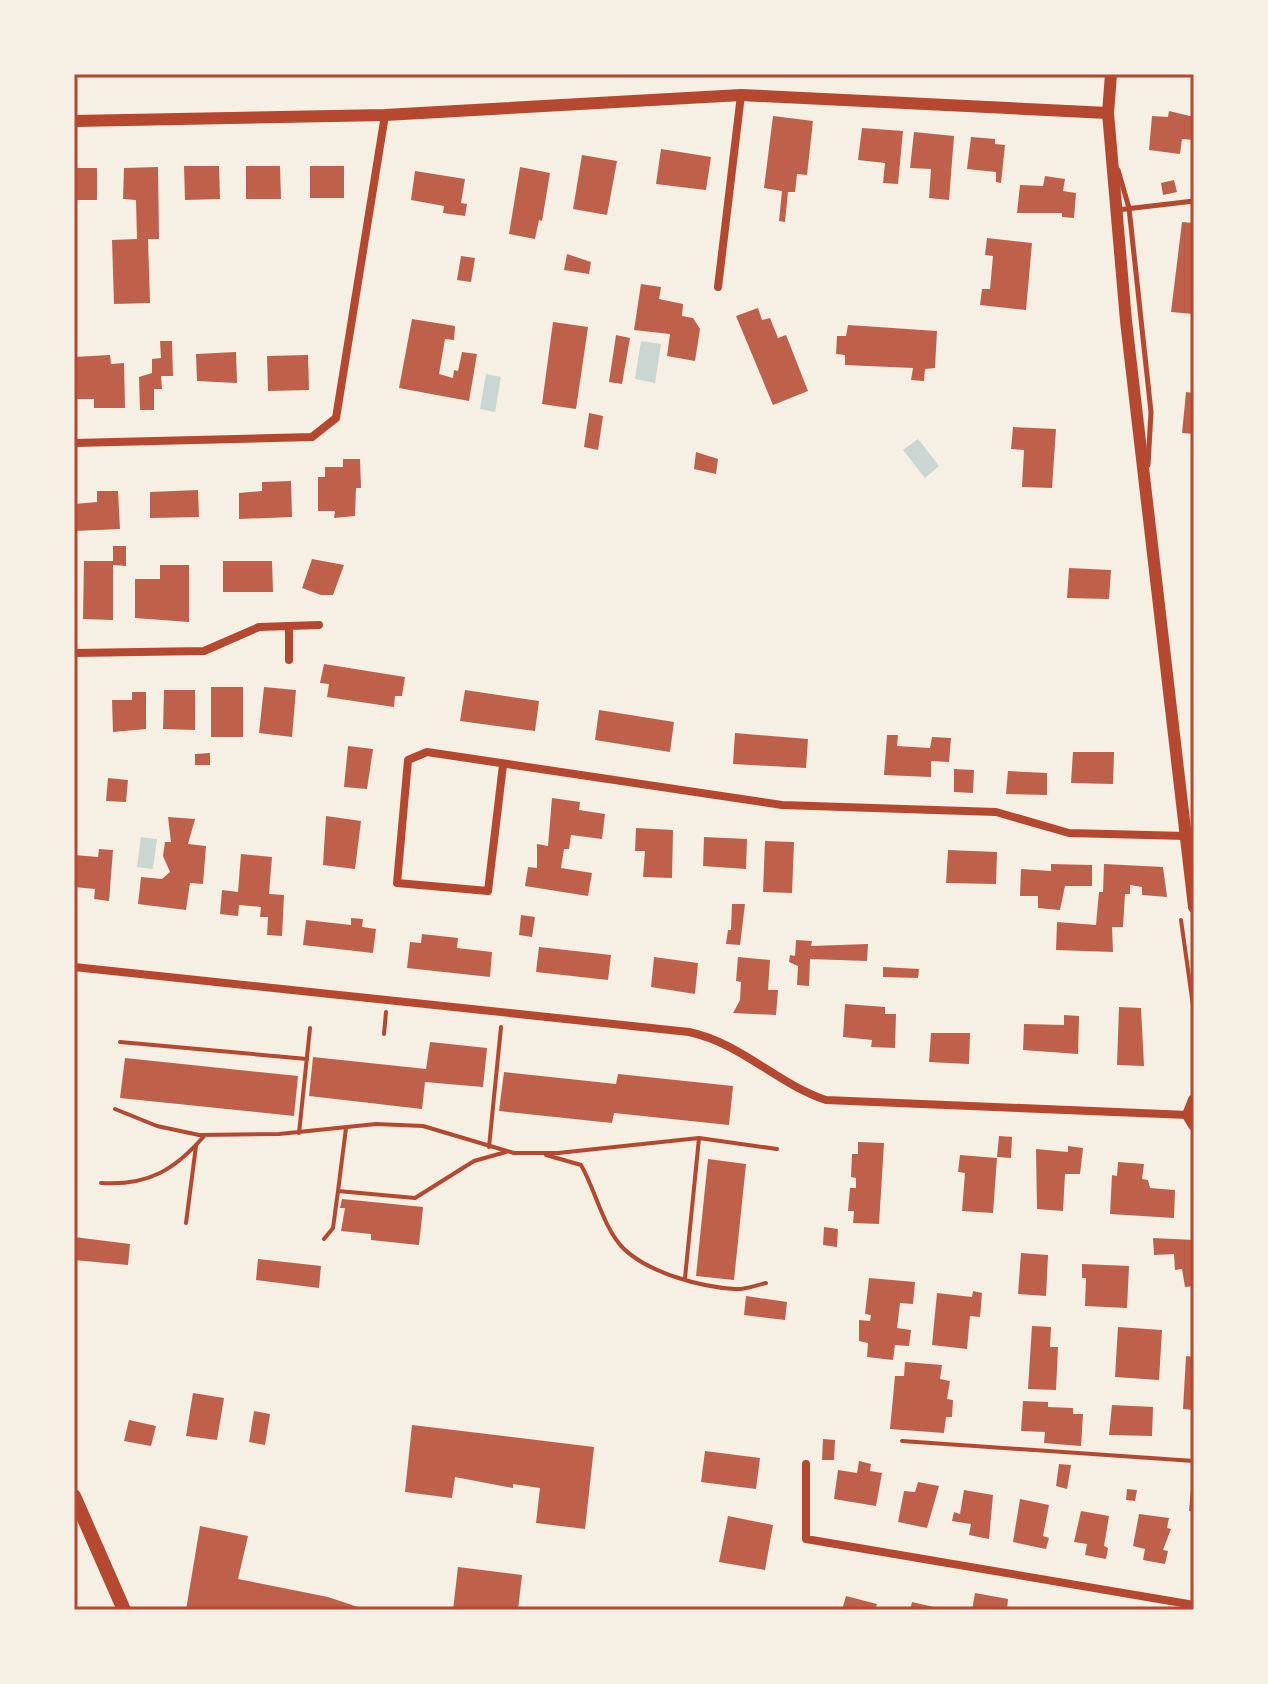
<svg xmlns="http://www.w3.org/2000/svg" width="1268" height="1684" font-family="Arial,sans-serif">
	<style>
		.water { fill: #c9d6d2 }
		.building { fill: #bf614a }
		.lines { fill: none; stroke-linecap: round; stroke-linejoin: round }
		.path { stroke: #b5482f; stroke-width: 4 }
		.service { stroke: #b5482f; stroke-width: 5 }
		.minor { stroke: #b5482f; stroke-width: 8 }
		.tertiary { stroke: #b5482f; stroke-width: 12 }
		.secondary { stroke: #b5482f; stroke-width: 14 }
		.neatline { fill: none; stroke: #b5482f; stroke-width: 3 }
	</style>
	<rect width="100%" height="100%" fill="#f6efe4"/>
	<path class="water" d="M641,341l20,3 -6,39 -20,-4z
		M486,374l15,3 -6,35 -15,-3z
		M918,439l21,27 -14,12 -22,-28z
		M141,837l16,2 -4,30 -16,-2z"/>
	<path class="building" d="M1169,111l25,6v23l-12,-1 -2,15 -31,-4 3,-34 16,1z
		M773,116l40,5 -6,54 -10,-1 -2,18h-7l-3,30 -6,-1 3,-30 -18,-3z
		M862,128l41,3 -5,53 -15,-1 2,-20 -27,-3z
		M914,132l40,4 -5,64 -20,-2 2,-29 -21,-1z
		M971,137l24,2v5l10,1 -4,38 -5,-1v-10l-29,-3z
		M661,149l50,8 -5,33 -50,-6z
		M582,155l35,6 -10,54 -34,-6z
		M184,166h35l1,33 -35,1z
		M246,166h34l1,33h-35z
		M310,166h34v32h-34z
		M158,167l1,72h-11l2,64 -36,1 -2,-64 25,-1 -1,-39 -13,-1 1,-31z
		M520,167l30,6 -8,48 -3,-1 -4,19 -26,-5z
		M74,168h23v32h-23z
		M415,171l50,8 -4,24 6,1 -2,12 -22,-3 1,-7 -33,-6z
		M1045,176l20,3 -2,12 13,2 -2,25 -12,-1v-4h-45l3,-28 23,1z
		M1174,180l3,12 -14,3 -2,-12z
		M1182,222l12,1v91l-23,-2z
		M987,238l45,5 -6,67 -46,-5 2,-16h8l3,-33 -8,-1z
		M567,254l24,8 -2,12 -25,-4z
		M461,256l14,2 -4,24 -14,-2z
		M641,284l20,3 -2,12 24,5 -1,12 11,2 7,11 -5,32 -28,-5 3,-22 -36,-4z
		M758,308l4,12 8,-2 8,20 8,-3 22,56 -35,14 -37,-89z
		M412,319l43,7 -1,14 -9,-1 -6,35 14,4 1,-8 4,1 4,-19 15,2 -8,47 -70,-13z
		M553,322l35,5 -12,82 -34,-5z
		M848,325l89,6 -2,37 -10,1 -1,12 -13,-1 2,-12 -68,-3v-10l-9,-1 1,-18h9z
		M616,335l14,3 -8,46 -13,-2z
		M160,341h12l1,35h-12l1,13h-8v21h-14l-1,-33 13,-4v-14l9,-1z
		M236,352l1,31 -40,-2 -1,-27z
		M110,355l1,9 13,-1 1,45h-31v-9h-20v-42z
		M308,355l1,35 -41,1 -1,-35z
		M1186,392l8,1v41l-12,-1z
		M589,413l14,3 -5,34 -14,-3z
		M1013,427l43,2 -4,59 -30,-1 2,-37 -13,-1z
		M696,452l22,7 -2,15 -22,-5z
		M343,459h17l1,29h-5l-1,28 -21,2 1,-7h-17v-34h7v-10h18z
		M291,481l1,36 -53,2v-26l23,-2v-9z
		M198,490l1,27 -49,1v-26z
		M97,491h21l2,38 -46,2v-27l23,-2z
		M113,546h13v20l-13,-1v55l-30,-1 1,-58h29z
		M312,559l32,6 -11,30h-12l-19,-7z
		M223,561h49l1,31h-50z
		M160,565h29v57l-54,-4v-39h25z
		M1069,568l42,2 -2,29 -42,-1z
		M324,664l81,13 -3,19h-7l-1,11 -67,-10 2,-13 -9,-1z
		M211,687h32v50h-32z
		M264,687l32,3 -4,47 -33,-4z
		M164,690h31v40l-32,-1z
		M465,690l74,11 -4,30 -75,-10z
		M132,692h14v37l-33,3 -1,-32h20z
		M599,710l75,12 -4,30 -75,-12z
		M735,733l73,6 -2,29 -73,-4z
		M887,735h11l-1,11 33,2 2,-11 19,1 -2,24 -18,-1v16l-47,-2z
		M348,746l25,3 -6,40 -23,-2z
		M1073,752h41l-1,32 -42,-1z
		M210,753v12h-15v-11z
		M954,769l20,1 -1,23 -19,-1z
		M1008,771l39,2v22l-41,-1z
		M108,778l20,2 -2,22 -20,-1z
		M552,798l28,4 -1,8 26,4 -3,25 -31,-4 -2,14h-5l-3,19 31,5 -4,23 -63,-10 3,-19 9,1v-24l11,2z
		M326,816l35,5 -6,48 -32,-4z
		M168,817l27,2 -7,25 18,2 -3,38 -13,-1 -4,27 -48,-6 3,-27 21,2 8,-7 -7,-16 2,-14h6z
		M636,828l37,2 -1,48 -29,-1 2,-26h-10z
		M704,837l43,2 -1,30 -43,-3z
		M765,841l29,1 -2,51 -29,-1z
		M99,849l14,1 -4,51 -15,-2 1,-10 -21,-2v-32l24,2z
		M948,850l49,2 -1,32 -50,-1z
		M241,854l31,3 -3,37 15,1 -2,41 -15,-1 1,-18h-8l1,-10 -22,-2 -1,11 -18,-2 2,-24 16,2z
		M1051,864l41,1v21h-27l-5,24 -22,-2v-12h-18l1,-27 30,2z
		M1104,864l59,3 4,30 -25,-2v-8l-12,-2v9h-5l-2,33h-11l1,25 -57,-2 1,-28 39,3 3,-33h4z
		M732,904h13l-5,41 -14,-1 2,-14h3z
		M521,915l14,2 -3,20 -13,-2z
		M351,918l12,1 -1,8 14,2 -3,24 -70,-8 3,-25 45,5z
		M422,934l36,4 -1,10 35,4 -2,25 -83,-9 3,-26 11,1z
		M796,940l16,1 -1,5 57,-2 -1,17 -57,-2 -1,27 -12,-1 1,-19 -9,-4 1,-7 5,1z
		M539,947l72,8 -3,25 -72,-8z
		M654,957l44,6 -3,31 -44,-7z
		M738,957l32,3 -2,30h10l-2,25 -43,-2 7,-13 1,-18 -5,-1z
		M883,967l36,2 -1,9 -35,-1z
		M845,1004l40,3v7h11l-1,34 -24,-1 1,-7 -29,-3z
		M1119,1007l22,1 3,58 -27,-1z
		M1064,1015l15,1 -1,38 -55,-4 1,-26 40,1z
		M931,1033h39l-1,31 -40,-2z
		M430,1042l57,6 -4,39 -58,-5 -3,27 -113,-13 4,-39 113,12z
		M125,1058l173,18 -4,40 -174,-18z
		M504,1072l112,12 2,-10 115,12 -4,39 -115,-12 -2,10 -113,-12z
		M999,1136l13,1 -1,21 -14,-1z
		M858,1142l26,1 -5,81 -26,-1 1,-12h-6l2,-23h6v-10l-5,-1 1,-23h6z
		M1068,1146l15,2 -3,26h-15l-2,37 -26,-2 -1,-60 32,3z
		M960,1155l37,3 -4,55 -31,-2 3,-38 -7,-1z
		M708,1159l38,5 -12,116 -38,-4z
		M1118,1162l26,2 -2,15 6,1 2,8 25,2 -1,28 -64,-4 2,-39 5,1z
		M342,1199l81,8 -4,38 -48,-5v-6l-30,-3 4,-23h-5z
		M824,1227l14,2 -1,18 -14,-2z
		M74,1237l56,7 -2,21 -54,-5z
		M1153,1238l41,2v46l-9,1 -3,-18 -7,1 -1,-16 -20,1z
		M1021,1253l27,2 -2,41 -28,-2z
		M258,1259l63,7 -2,22 -63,-8z
		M1082,1264l47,2 -2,42 -42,-2 1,-28h-4z
		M869,1278l46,4 -2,22 -13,-1 -3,25 14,2 -2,16 -14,-1 -2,15 -26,-3 1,-14 -9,-2v-21l11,1 1,-6 -6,-1z
		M973,1291l9,2 -2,24 -10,-1 -3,33 -35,-4 5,-52 35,4z
		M746,1296l41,6 -2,18 -41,-5z
		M1032,1326l19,1 -1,20h8l-2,43 -28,-1z
		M1118,1327l44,3 -3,50 -44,-3z
		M1186,1356l8,1v53l-11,-1z
		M905,1362l37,3 -2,14 10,2 -3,18 6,1 -1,17h-6l-2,16 -54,-4 5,-53h9z
		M193,1393l31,5 -7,42 -31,-4z
		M1023,1401l25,1v5l25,1v6h10l-2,32 -37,-3 1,-11 -24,-1z
		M1112,1405l41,2 -1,29 -43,-1z
		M254,1411l16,3 -5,31 -16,-3z
		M129,1420l27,6 -5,20 -27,-5z
		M412,1425l182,22 -9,82 -49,-6 4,-35 -27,-4v4l-58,-11 -3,21 -47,-6z
		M823,1439l12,1 -1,20h-12z
		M705,1451l55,7 -4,31 -55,-7z
		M859,1461l12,3 -1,7 12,2 -6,33 -42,-7 4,-29 19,3z
		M1059,1464l12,1 -4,24 -11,-3z
		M1192,1477h2v35l-5,-1z
		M918,1482l21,4 -12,42 -29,-6 6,-31 11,1z
		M1127,1489l10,1 -2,11 -9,-1z
		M964,1490l29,5 -4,44 -20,-4 2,-11 -19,-3 2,-9 6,2z
		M1020,1499l29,6 -6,31 6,2 -3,11 -33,-7z
		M1081,1511l28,5 -5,30 4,2 -2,11 -21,-4 2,-11 -13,-2z
		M1139,1514l30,4 -2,10 4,1 -8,21 5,1 -3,13 -22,-4 2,-11 -12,-3z
		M728,1516l45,9 -8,45 -46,-8z
		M200,1526l48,10 -10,43 90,18 39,13h-181z
		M458,1567l64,8 -4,35h-65z
		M975,1593l33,6 -1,11h-35z
		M846,1596l31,8 -2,6h-33z
		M912,1602l31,7v1h-33z"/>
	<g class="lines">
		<path class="path" d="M1181,920l13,93
			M384,1034l2,-22
			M120,1042l187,17
			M115,1109l42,17 42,9 80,-1 97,-10 47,2 91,27h44l141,-15 78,11
			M346,1128l-8,63 77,7 59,-37 32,-9
			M299,1133l11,-105
			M489,1147l12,-120
			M546,1155l35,10c15,26 22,63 43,84 25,24 77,38 111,40 10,1 21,-4 31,-6
			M101,1183c47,3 74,-13 104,-48
			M186,1223l10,-77
			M324,1239l9,-11 5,-37
			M685,1278l14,-140
			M902,1441l292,20"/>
		<path class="service" d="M1118,170l11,38 22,204 -3,53
			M1117,210l77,-9"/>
		<path class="minor" d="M718,287l23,-192
			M74,443l238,-6 24,-19 49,-303
			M289,626v34
			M74,653l130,-2 55,-24 60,-2
			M503,765l-15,126 -91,-8 11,-123 19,-8 355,53 214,7 73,21 117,3
			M74,967l615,65c52,11 87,51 137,68l362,15
			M806,1464v75l388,66"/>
		<path class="tertiary" d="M1111,74l-3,39 18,208 68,586
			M74,121l311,-6 356,-20 367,18
			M1194,1100l-6,15 6,10"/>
		<path class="secondary" d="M74,1496l50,114"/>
	</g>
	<rect width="1268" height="1684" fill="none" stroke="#f6efe4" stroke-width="152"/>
	<rect x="76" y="76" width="1116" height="1532" class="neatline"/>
</svg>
